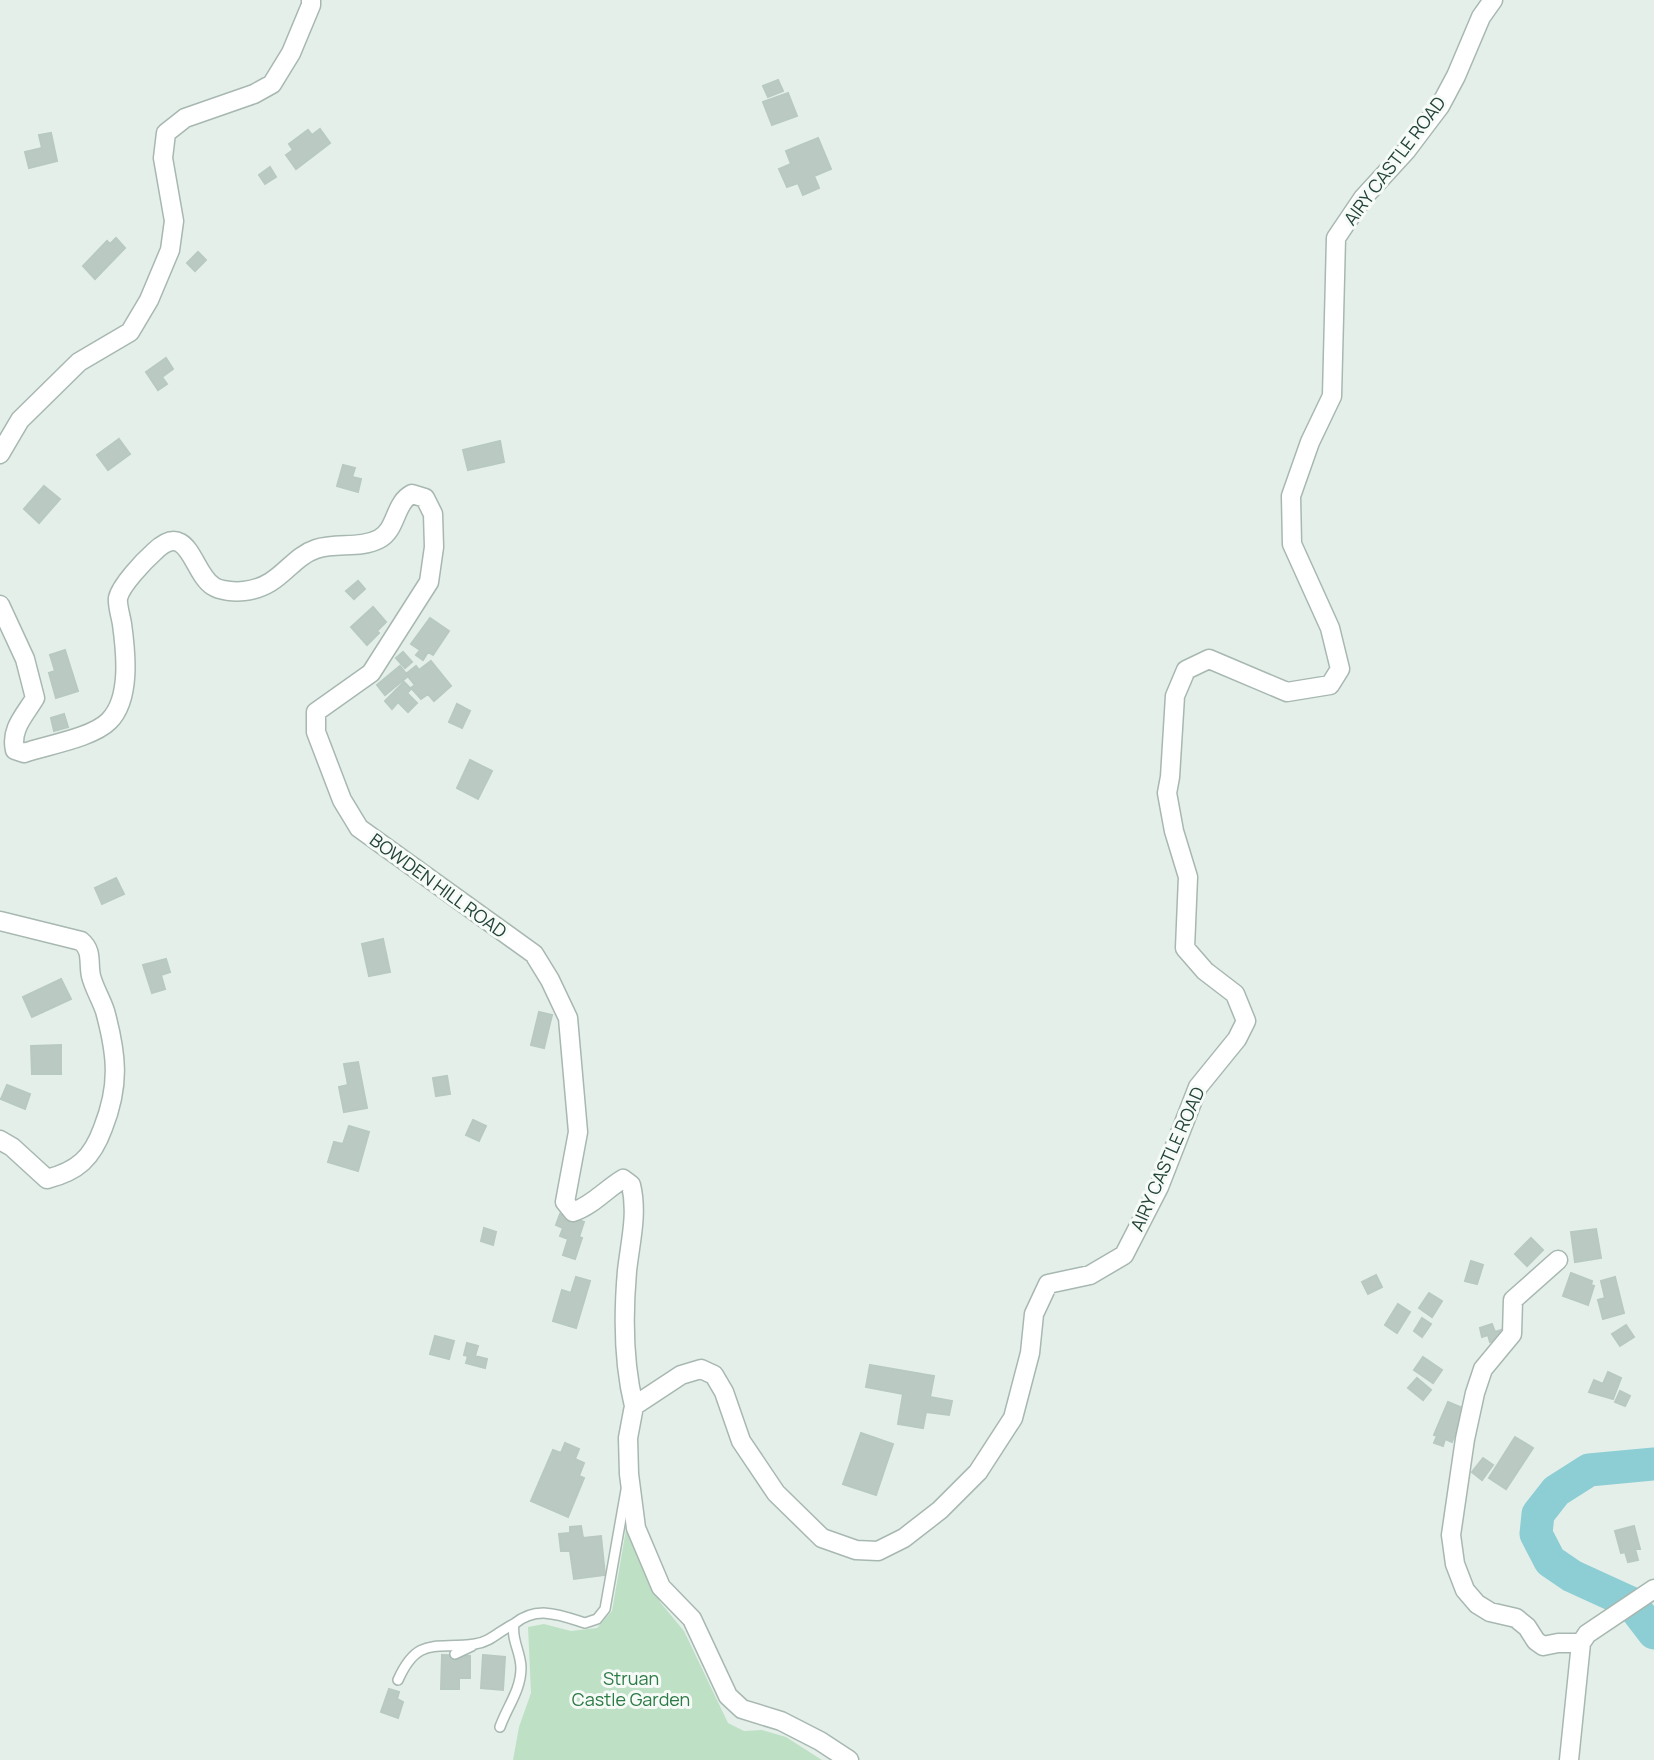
<svg xmlns="http://www.w3.org/2000/svg" width="1654" height="1760" font-family="Manrope,sans-serif">
	<style>
		.green { fill: #bee0c5 }
		.lines { fill: none; stroke-linecap: round; stroke-linejoin: round }
		.river { stroke: #8cced4; stroke-width: 33 }
		.building { fill: #bacac3; stroke: #b7c9c0; stroke-width: 2 }
		.service-casing { stroke: #a7b8b1; stroke-width: 12 }
		.minor-casing { stroke: #a7b8b1; stroke-width: 21 }
		.service { stroke: #fff; stroke-width: 9 }
		.minor { stroke: #fff; stroke-width: 18 }
		.labels { text-anchor: middle; stroke-width: 6; stroke-linejoin: round; paint-order: stroke }
		.street-label { font-size: 18px; fill: #234238; stroke: #f6fbf8 }
		.park-label { font-size: 18px; fill: #2c7a45; stroke: #f6fbf8 }
	</style>
	<rect width="100%" height="100%" fill="#e5efea"/>
	<path class="green" d="M628,1518l32,84 24,29 44,92 16,8 18,-1 24,7 36,23h-309l6,-33 12,-34 -3,-66 16,-3 27,7 26,-3 15,-17z"/>
	<g class="lines">
		<path class="river" d="M1654,1464l-65,6 -33,21 -18,23 -2,20 14,27 22,15 59,27 23,30"/>
	</g>
	<path class="building" d="M778,80l5,11 -15,6 -5,-11z
		M788,93l9,23 -25,9 -9,-23z
		M320,129l10,14 -34,26 -10,-14 7,-5 -4,-6 19,-14 4,5z
		M51,133l6,28 -28,7 -4,-16 17,-4 -3,-13z
		M818,138l13,31 -17,7 5,12 -16,7 -5,-12 -11,4 -8,-18 12,-5 -5,-13z
		M270,167l6,10 -11,7 -6,-9z
		M116,238l9,10 -30,31 -12,-13 24,-25 3,3z
		M198,252l8,8 -11,11 -8,-8z
		M166,358l7,11 -11,8 5,7 -9,6 -12,-18z
		M119,439l11,15 -22,16 -11,-15z
		M500,441l4,21 -36,8 -5,-20z
		M343,465l12,3 -3,9 9,2 -3,13 -21,-6z
		M44,486l16,13 -21,24 -15,-14z
		M358,581l7,8 -11,10 -8,-8z
		M373,607l13,15 -9,9 2,2 -12,12 -16,-18z
		M430,618l19,13 -16,24 -5,-3 -5,8 -7,-5 4,-5 -9,-6z
		M65,650l13,41 -22,7 -7,-25 6,-2 -5,-16z
		M403,652l9,10 -7,6 -9,-10z
		M431,661l20,25 -17,15 -6,-7 -7,5 -10,-11 4,-3 -9,-11 10,-8 3,4z
		M400,666l8,10 -23,19 -8,-10z
		M404,682l7,7 -4,4 10,10 -9,9 -10,-10 -6,7 -7,-8z
		M457,704l13,7 -8,17 -13,-6z
		M64,714l4,13 -14,4 -3,-13z
		M470,760l22,11 -14,28 -21,-11z
		M116,878l8,16 -22,10 -7,-16z
		M383,939l7,33 -21,4 -7,-32z
		M166,959l4,13 -9,3 4,14 -13,4 -9,-28z
		M61,979l10,20 -39,18 -9,-20z
		M539,1012l13,3 -8,33 -13,-3z
		M61,1045v29h-29l-1,-28z
		M358,1062l9,46 -23,4 -5,-25 9,-2 -4,-21z
		M447,1076l3,18 -14,2 -3,-18z
		M7,1085l23,9 -5,15 -24,-10z
		M473,1120l13,6 -7,15 -13,-6z
		M349,1126l20,6 -11,39 -30,-9 6,-20 9,2z
		M560,1214l24,8 -5,15 3,1 -7,21 -12,-4 5,-16 -8,-3 3,-8 -7,-3z
		M484,1228l12,4 -3,13 -12,-4z
		M1596,1229l5,29 -26,4 -4,-30z
		M1531,1238l12,12 -16,16 -12,-12z
		M1471,1261l12,4 -6,19 -12,-3z
		M1571,1273l21,8 -1,4 3,1 -6,19 -25,-9z
		M1376,1275l6,12 -14,7 -6,-12z
		M576,1277l14,4 -14,47 -23,-7 9,-31 9,3z
		M1615,1277l9,36 -21,6 -5,-19 7,-2 -4,-17z
		M1429,1293l13,8 -10,16 -13,-9z
		M1398,1304l12,8 -13,21 -12,-8z
		M1422,1318l9,6 -9,13 -8,-6z
		M1492,1324l3,8 9,-3 3,8 -17,5 -2,-7 -6,2 -2,-9z
		M1626,1325l8,12 -14,9 -8,-12z
		M435,1336l19,5 -5,18 -19,-5z
		M467,1343l11,3 -3,10 12,3 -2,9 -19,-5 2,-7 -4,-1z
		M1423,1357l19,13 -9,13 -19,-13z
		M870,1365l64,11 -4,21 22,4 -3,14 -23,-3 -3,16 -25,-4 5,-30 -37,-7z
		M1608,1372l13,6 -8,21 -24,-7 5,-12 9,4z
		M1417,1378l14,12 -8,10 -15,-12z
		M1620,1391l10,5 -5,10 -10,-4z
		M1448,1402l17,7 -13,33 -7,-3 -2,7 -9,-3 3,-7 -3,-1z
		M861,1433l32,11 -17,51 -33,-11z
		M1515,1437l18,11 -27,41 -17,-11z
		M565,1443l14,6 -4,10 9,4 -5,13 5,2 -16,39 -37,-16 22,-51 8,3z
		M1483,1458l10,7 -11,15 -10,-8z
		M581,1526l2,12 18,-2 4,39 -31,4 -4,-28h-9l-2,-17 11,-1v-6z
		M1634,1526l6,23h-5l3,11 -10,2 -3,-10 -4,1 -6,-22z
		M442,1655l28,1v22h-11v11h-18z
		M483,1655l22,2 -2,33 -22,-2z
		M389,1689l10,3 -2,7 6,3 -5,16 -17,-6z"/>
	<g class="lines">
		<defs>
			<path id="service" d="M455,1654l17,-8
				M398,1680c20,-45 38,-30 77,-36 16,-2 25,-14 39,-20
				M500,1727c7,-20 21,-37 21,-59 0,-16 -10,-28 -7,-44 23,-19 46,-9 71,-1l12,-4 8,-10 21,-119"/>
			<path id="minor" d="M0,454l20,-34 59,-58 51,-30 19,-32 21,-50 4,-29 -11,-63 3,-25 19,-15 69,-24 18,-10 19,-31 20,-48v-5
				M0,605l25,54 10,39c-10,17 -25,31 -20,52l9,3c23,-8 68,-15 85,-32 22,-22 17,-68 13,-97 -1,-7 -5,-19 -4,-26 3,-13 26,-37 36,-46 35,-34 38,21 59,34 7,5 22,6 31,5 37,-4 45,-33 72,-42 20,-7 44,0 63,-10 18,-9 15,-36 33,-45l13,4 8,16 1,33 -5,35 -58,91 -55,39v20l26,68 17,28 175,126 16,26 18,38 10,114 -13,70 8,10c19,-6 33,-23 50,-33l8,6c7,29 -1,58 -4,86 -4,46 -4,91 7,135
				M0,921l81,20c12,10 7,22 10,35 3,12 10,23 14,35 12,44 15,74 -2,117 -11,30 -25,43 -56,51l-35,-32 -12,-7
				M1558,1260l-45,40 -1,34 -29,35 -8,24 -10,46 -14,96 4,29 10,26 12,14 13,8 26,6 11,9 9,14 7,5 15,-3h23
				M849,1760l-29,-19 -39,-20 -39,-12 -14,-13 -36,-77 -31,-32 -25,-59 -7,-54 -1,-36 6,-32 47,-31 20,-6 13,6 10,17 17,49 35,52 46,45 34,12 22,1 26,-13 36,-28 38,-38 35,-54 17,-65 4,-39 14,-30 42,-9 34,-20 35,-68 39,-100 39,-48 9,-18 -11,-27 -30,-23 -20,-23 3,-71 -14,-46 -7,-38 3,-16 5,-81 11,-26 23,-11 78,33 43,-7 10,-16 -10,-41 -38,-84 -1,-48 19,-54 22,-46 4,-158 27,-40 43,-47 34,-45 16,-30 25,-59 12,-17
				M1569,1760l12,-117 6,-9 67,-45"/>
		</defs>
		<use href="#service" class="service-casing"/>
		<use href="#minor" class="minor-casing"/>
		<use href="#service" class="service"/>
		<use href="#minor" class="minor"/>
	</g>
	<g class="labels">
		<g class="street-label">
			<text transform="translate(1395 161) rotate(-53)" y="6">AIRY CASTLE ROAD</text>
			<text transform="translate(438 886) rotate(36)" y="6">BOWDEN HILL ROAD</text>
			<text transform="translate(1168 1159) rotate(-66)" y="6">AIRY CASTLE ROAD</text>
		</g>
		<g class="park-label">
			<text x="631" y="1685">Struan<tspan x="631" dy="21">Castle Garden</tspan></text>
		</g>
	</g>
</svg>
